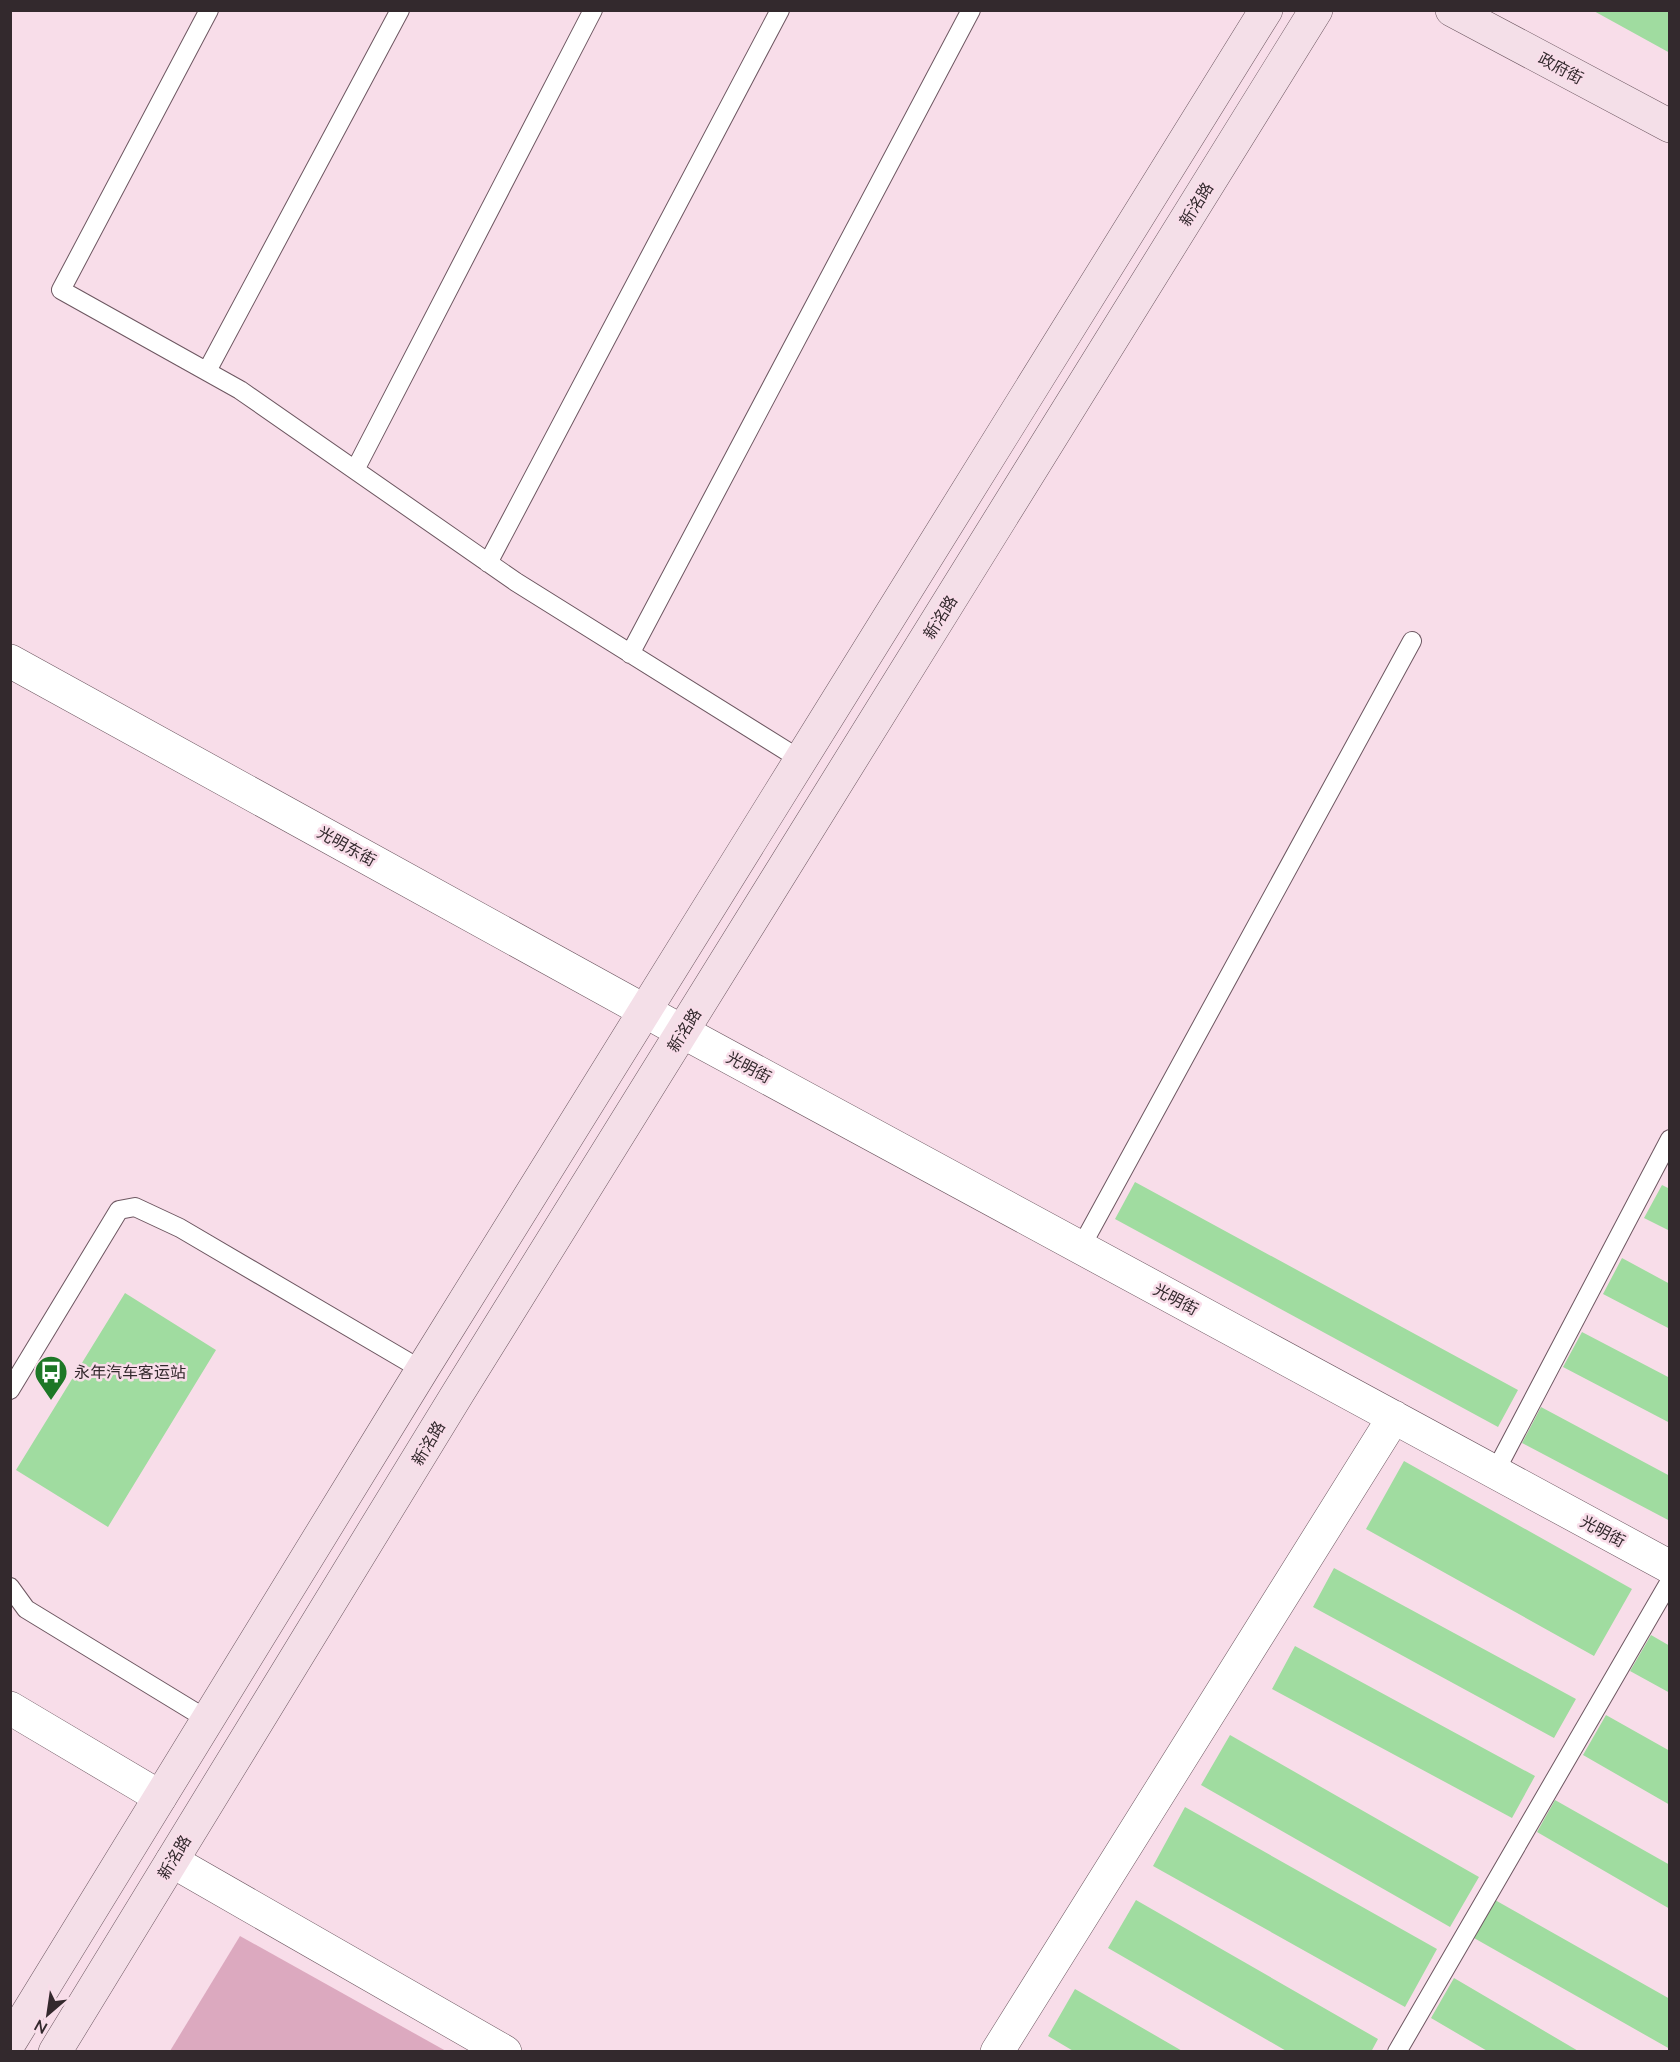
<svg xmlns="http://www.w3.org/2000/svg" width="1680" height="2062" font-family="'Nunito Sans','Noto Sans SC',sans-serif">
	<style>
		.green { fill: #dca9bf }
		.building { fill: #a0dca0 }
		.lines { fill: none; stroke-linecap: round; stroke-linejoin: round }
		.lane-casing { stroke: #6d5761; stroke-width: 20 }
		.street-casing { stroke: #6d5761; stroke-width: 34 }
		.secondary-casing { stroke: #6d5761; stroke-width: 34 }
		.lane { stroke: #fff; stroke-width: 18 }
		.street { stroke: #fff; stroke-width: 33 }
		.secondary { stroke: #f4dfe8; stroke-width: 33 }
		.labels { text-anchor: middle; stroke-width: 5; stroke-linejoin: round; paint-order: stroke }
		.street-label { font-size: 16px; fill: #33292d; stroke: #f8dde9 }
		.poi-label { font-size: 16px; fill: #33292d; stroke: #f8dde9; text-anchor: start }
	</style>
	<rect width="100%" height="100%" fill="#f8dde9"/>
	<path class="green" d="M240,1936l206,115h-276z"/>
	<path class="building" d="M1592,10h78v43z
		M1135,1182l383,208 -20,37 -383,-208z
		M1662,1185l8,4v42l-26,-13z
		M1622,1258l48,26v45l-67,-35z
		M125,1293l91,57 -108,177 -92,-57z
		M1582,1332l88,46v45l-107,-56z
		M1541,1407l129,69v45l-148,-78z
		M1404,1461l228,128 -38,67 -228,-127z
		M1334,1568l242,131 -22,39 -241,-131z
		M1651,1635l19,11v47l-40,-22z
		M1295,1646l240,130 -23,42 -240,-129z
		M1606,1715l64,36v54l-87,-50z
		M1230,1735l249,142 -29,50 -249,-142z
		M1555,1800l115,65v44l-133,-77z
		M1185,1807l252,142 -32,58 -252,-141z
		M1136,1900l242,139 -7,13h-83l-180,-104z
		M1495,1900l175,99v50l-196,-111z
		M1454,1978l126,74h-91l-58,-34z
		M1075,1989l109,63h-109l-27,-16z"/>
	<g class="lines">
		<defs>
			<path id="lane" d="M209,10l-148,280 179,100 276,192 285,178
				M207,371l193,-361
				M355,470l238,-460
				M488,563l292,-553
				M630,654l341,-644
				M1081,1247l331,-606
				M10,1390l109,-180 16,-3 45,21 242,142
				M1495,1472l175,-333
				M10,1587l16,22 182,111
				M1397,2052l273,-471"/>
			<path id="street" d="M10,661l673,371 987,535
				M10,1708l150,89
				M172,1861l333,191
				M997,2052l397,-635"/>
			<path id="secondary" d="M1452,10l218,116
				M10,2042l412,-672 844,-1360
				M55,2052l403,-659 858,-1383"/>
		</defs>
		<use href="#lane" class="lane-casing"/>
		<use href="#street" class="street-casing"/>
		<use href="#secondary" class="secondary-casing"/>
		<use href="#lane" class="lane"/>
		<use href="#street" class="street"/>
		<use href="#secondary" class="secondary"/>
	</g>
	<defs>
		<symbol id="bus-pin" viewBox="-11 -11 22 30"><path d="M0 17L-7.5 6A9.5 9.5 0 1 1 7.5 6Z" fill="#1d7726" stroke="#f8dde9"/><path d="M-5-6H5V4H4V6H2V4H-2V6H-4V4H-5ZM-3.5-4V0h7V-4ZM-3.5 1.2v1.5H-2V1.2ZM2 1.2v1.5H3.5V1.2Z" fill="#fff"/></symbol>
	</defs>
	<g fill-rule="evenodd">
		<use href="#bus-pin" x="32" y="1353" width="38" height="52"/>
	</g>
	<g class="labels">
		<g class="street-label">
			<text transform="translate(1561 68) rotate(28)" y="6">政府街</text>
			<text transform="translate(1196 204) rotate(-58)" y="6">新洺路</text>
			<text transform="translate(940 617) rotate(-58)" y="6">新洺路</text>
			<text transform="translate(347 846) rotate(29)" y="6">光明东街</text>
			<text transform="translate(684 1030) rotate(-58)" y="6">新洺路</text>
			<text transform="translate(749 1067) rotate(28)" y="6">光明街</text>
			<text transform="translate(1176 1299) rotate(28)" y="6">光明街</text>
			<text transform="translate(428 1443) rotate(-59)" y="6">新洺路</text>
			<text transform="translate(1603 1531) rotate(28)" y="6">光明街</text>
			<text transform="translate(174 1857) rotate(-59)" y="6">新洺路</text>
		</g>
		<g class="poi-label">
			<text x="74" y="1378">永年汽车客运站</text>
		</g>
	</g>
	<rect width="1680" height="2062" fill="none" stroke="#33292d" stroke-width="24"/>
	<g transform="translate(48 2014) rotate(209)" stroke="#f8dde9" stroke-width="4.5" paint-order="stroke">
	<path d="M0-4.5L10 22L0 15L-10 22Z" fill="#33292d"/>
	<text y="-9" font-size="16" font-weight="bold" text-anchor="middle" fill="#33292d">N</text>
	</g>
</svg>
